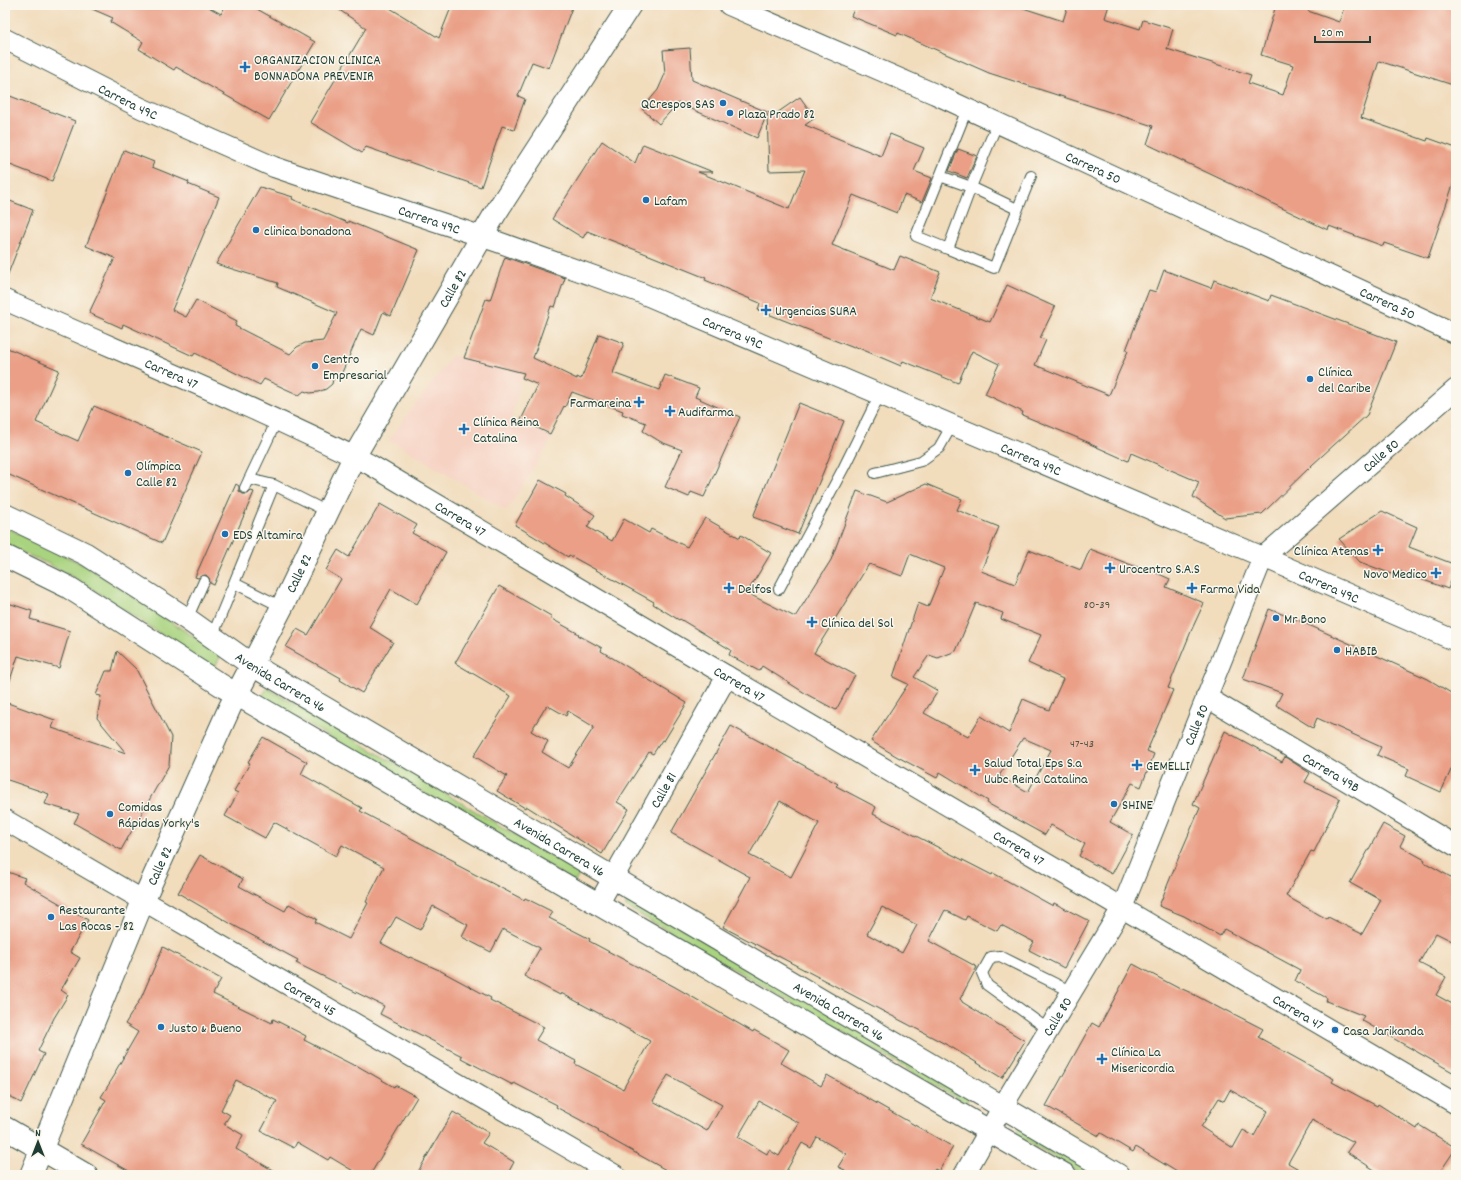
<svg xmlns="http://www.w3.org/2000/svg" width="1461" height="1180" font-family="Dekko,sans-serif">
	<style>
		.built { fill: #f6d2c3 }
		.green { fill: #a9d37f; stroke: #64885a }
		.building { fill: #ea9f86; fill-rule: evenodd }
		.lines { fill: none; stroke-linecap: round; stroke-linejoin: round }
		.service-casing { stroke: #3e5548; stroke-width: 12 }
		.minor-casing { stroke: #3e5548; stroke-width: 22 }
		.tertiary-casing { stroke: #3e5548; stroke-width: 24 }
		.secondary-casing { stroke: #3e5548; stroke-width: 24 }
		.primary-casing { stroke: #3e5548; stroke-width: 24 }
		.service { stroke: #fff; stroke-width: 10 }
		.minor { stroke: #fff; stroke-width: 20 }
		.tertiary { stroke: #fff; stroke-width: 22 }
		.secondary { stroke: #fff; stroke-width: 22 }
		.primary { stroke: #fff; stroke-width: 22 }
		.poi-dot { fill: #1f6fb2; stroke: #fbf7ec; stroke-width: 1.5 }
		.labels { text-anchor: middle; stroke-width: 3; stroke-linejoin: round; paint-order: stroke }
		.number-label { font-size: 12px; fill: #525648 }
		.poi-label { font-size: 14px; fill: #1f3d34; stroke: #fbf7ec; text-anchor: start }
		.street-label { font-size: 14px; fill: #1f3d34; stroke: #fbf7ec }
	</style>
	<rect width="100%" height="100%" fill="#fbf7ec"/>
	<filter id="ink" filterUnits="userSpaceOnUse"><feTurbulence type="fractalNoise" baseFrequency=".025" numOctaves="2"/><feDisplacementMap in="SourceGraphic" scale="8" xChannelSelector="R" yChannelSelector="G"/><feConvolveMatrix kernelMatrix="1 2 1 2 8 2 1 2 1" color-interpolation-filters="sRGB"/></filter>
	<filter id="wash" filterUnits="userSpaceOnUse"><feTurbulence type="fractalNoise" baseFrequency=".012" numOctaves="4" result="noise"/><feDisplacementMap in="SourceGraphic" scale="16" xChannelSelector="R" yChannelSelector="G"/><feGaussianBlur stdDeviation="0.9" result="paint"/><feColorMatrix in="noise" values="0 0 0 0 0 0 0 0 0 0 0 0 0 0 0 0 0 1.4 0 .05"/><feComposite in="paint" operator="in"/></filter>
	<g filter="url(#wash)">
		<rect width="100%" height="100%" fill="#f1dcbc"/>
		<path class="built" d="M452,356l70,17 -11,47 42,17 -46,74 -118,-72z"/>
		<path class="green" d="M5,527l83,40 133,88 -7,14 -132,-87 -33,-18 -44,-19z
			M267,688l313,185 -5,9 -313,-185z
			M630,898l341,197 -5,8 -341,-197z
			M1020,1127l81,48h-17l-69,-40z"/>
		<g id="blocks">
			<path class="building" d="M83,5h122l16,9 5,-9h24l65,37 -46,78 -93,-53 -2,3 -35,-21 4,-7 -33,-20 3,-4z
				M332,5h53l54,33 13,-33h121l-24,63 -17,-6 -14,34 7,3 -11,31 -12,-4 -21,61 -115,-40 -4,6 -52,-31 56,-94z
				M856,5h158l49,16 5,-16h41l-4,13 35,11 3,-9 30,9 -6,20 84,26 -3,8 35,12 10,-30 -32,-10 15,-50h25l8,3 -1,3 31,11 6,-17h96l15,5v76l-77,-25 -18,57 66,23 1,-3 28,10v28l-28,82 -44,-15 -1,3 -54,-20 -1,4 -181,-86 6,-18 -164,-53 -91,-40 -1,2 -46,-19z
				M690,48l2,32 82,35 26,-18 15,21 -10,7 76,31 9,-22 34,14 -10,23 18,7 -10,24 -18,-7 -7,18 -44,-18 -21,50 62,25 6,-14 40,16 -10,26 60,24 17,-37 48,22 -15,31 6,2 -11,25 74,30 19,-44 -2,-1 23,-60 7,2 8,-22 47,18 3,-8 55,21 2,-6 125,47 -29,73 -55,50 -50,49 -37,4 -32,-21 6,-15 -68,-29 -3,8 -38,-17v-1l-68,-28 1,-3 -38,-18 14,-30 -27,-13 -14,32 -55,-22 -2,5 -47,-20v2l-96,-38 2,-7 -55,-23 1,-2 -57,-23 -62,-24 -4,7 -31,-19 50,-78 33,22 8,-19 70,28h-15l91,37 16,-39 -36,1 -2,-57 -10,24 -79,-35 -19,21 -17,-15 16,-19 7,-16 -2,-24z
				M10,96l65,25 -23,60 -47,-18v-55z
				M958,149l19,7 -10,22 -18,-7z
				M124,150l30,12 -2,5 37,15 -1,2 31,13 -47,113 14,7 10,-17 41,21 -2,5 55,28 7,-7 8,-4 18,-2 14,-28 -60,-26 1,-4 -62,-19 44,-77 33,10 -1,2 56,24v-2l71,29 -28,66 -8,-4 -9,23 -13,-6 -21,48 -7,2 -1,5 -6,5 -8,3 -8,1 -6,-2 -5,4 -35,-16 -4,6 -65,-32 -2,3 -70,-32 -1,4 -33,-15 26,-55 -29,-12z
				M5,199l28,11 -27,69h-1z
				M505,257l60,21 -10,29 -4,-1 -18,52 44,21v-2l4,2 18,-45 25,9 -11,30 46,17 6,-15 34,13 -4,9 45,20 -36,80 -13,-5 -2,5 -24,-10 17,-37 -21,-8 -18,-11 3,-8 -24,-9 1,-3 -51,-19 -7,15 -1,-1 -14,28 -29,-14 17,-35 -16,-7 2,-5 -60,-15 22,-59 4,1z
				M5,347l54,23 -23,52 42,19 16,-35 108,46 -40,91 -157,-70z
				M799,403l45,18 -46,113 -45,-17z
				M540,480l26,14 -1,2 30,19 -8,12 25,14 12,-22 25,14 2,-4 36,18 18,-29 35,20 1,-3 30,18 -24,40 48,24 36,-57 26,-69 30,11 39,-18 36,15 -5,11 42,17 -18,44 34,13 14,-34 52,20 9,-21 57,22 1,-2 22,10 -4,8 38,16 -12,26 -24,59 5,2 -26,61 7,3 -13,33 -9,-4 -22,39 23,13 -21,39 -33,-18 6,-12 -34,-19 -6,10 -58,-32 1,-2 -48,-29 -3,6 -41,-22 -25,-15 37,-57 -15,-7 25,-74 10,4 16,-39 -34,-14 -8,22 -33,-12 -55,89 41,22 -19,35 -28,-15 -46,-29 -3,5 -30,-16 2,-5 -51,-31 -1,1 -26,-16 1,-2 -85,-47 -1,2 -53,-32zM976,603l27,10 -2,6 40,16 -13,28 35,16 -14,31 -26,-11 -14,34 -28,-17 -13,21 -44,-24 14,-22 -24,-14 15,-22 9,3 18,-7zM1023,738l28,12 -23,42 -29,-16z
				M236,484l3,2v5l4,3h5l3,-3 3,1 -40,93 -4,-2 -1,-5 -3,-3 -5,1 -3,2 -3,-1z
				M380,504l37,21 -5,8 34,19 -29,52 -26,-15 -22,38 24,15 -31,51 -22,-13 1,-2 -55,-31 11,-18 11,6 33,-56 -15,-9 12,-20 11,7z
				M1382,511l35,16 -8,20 47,18v4l-8,20 -49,-18 -2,5 -37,-14 -21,-23z
				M499,586l52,30 -1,2 29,16 -1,1 24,13 -1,3 86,52 -23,38 -2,-1 -9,14 -4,-2 -32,50 12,7 -27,45 -76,-48 -1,2 -28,-17 10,-15 -33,-20 37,-60 -56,-33zM547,705l19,11 2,-5 26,16 -26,41 -26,-16 6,-11 -17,-10z
				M5,602l27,9 -2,8 40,12 -11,37 -41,-12 -10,30 -3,-1z
				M1269,609l33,13 126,57 28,17v63l-15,33 -35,-16 3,-7 -32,-14 4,-8 -64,-29 -4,10 -37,-23 6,-12 -39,-14z
				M117,651l19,18 35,68 -2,28 -48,85 -47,-27 5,-9 -34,-10 4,-10 -44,-15v-77l50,18 -3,8 74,25 -29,-35 4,-22 -5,-1 10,-24h6z
				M731,726l107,58 -2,2 40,21 -3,7 119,61 1,-2 60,33 1,-3 35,18 -25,47 -35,-18 5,-8 -33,-17 -4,6 -30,-15 -2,4 -20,-10 -16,31 48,26 -17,32 2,2v1l63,39 -23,37 -51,-31 -228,-120 27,-50 -79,-44zM780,801l39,22 -28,54 -42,-22zM882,907l35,18 -15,28 -35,-19z
				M1225,731l57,31 3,-5 25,16 -5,9 35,17 -26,53 -3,-1 -25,45 41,23 1,-2 34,17 19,-34 -31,-17 33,-59 22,12 -5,10 25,14 -1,2 32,18v63l-20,-10 -17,30 27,14 -10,18 20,11v68l-95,-54 3,-4 -38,-15 1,-3 -32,-17 5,-11 -76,-41 -4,7 -36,-20 -25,-10 19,-47 22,-51 -7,-4z
				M263,737l44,25 -6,12 61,34 -2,3 96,51 -1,2 69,36 1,-2 28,14 -4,6 41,21 -1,2 86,46 78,45 1,-2 35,20 -8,13 40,23 6,-11 126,72 -14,24 -4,-2 -3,6h-90l3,-5 -7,-3 8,-13 -29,-17 -6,11 -9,-5 -18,32h-109l-77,-43 1,-2 -43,-23 1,-2 -43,-22 -1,2 -27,-14 -25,-13 1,-2 -82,-42 4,-8 -88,-43 2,-3 -65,-35 -55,-32 22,-38 43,24 -4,7 46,25 4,-7 28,15 -2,3 34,17 19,-36 -2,-1 18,-35 -42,-22 -6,11 -62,-34 -9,16 -40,-22 13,-23 -4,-2 16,-28 -2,-1zM433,906l35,19 -6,12 29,15 12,-23 37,19 -16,28 36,19 1,-2 89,48 -27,48 -48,-25 1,-3 -40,-21 8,-13 -54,-27 1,-2 -52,-28 -29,-13 -1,1 -28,-15 15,-26 24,13zM668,1075l54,30 -15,26 -54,-30zM759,1101l40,22 -20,33 -10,-6 -2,4 -29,-17z
				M5,871l20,7 -2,4 65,38 -18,32 10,6 -19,32 7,5 -14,23 -16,33 6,3 -23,49 -16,-9z
				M163,947l58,32 -8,15 59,29 1,-4 33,17 -2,4 51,26 1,-1 38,22 1,-2 22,12 -47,78h-10l-30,-18 -2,3 -31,-18 -3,6 -33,-17 16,-30 -41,-21 -15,30 9,5 -6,9 19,11 -7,14 45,26h-145l-55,-31 25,-44 -5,-3 15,-24 -1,-1 23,-40 -13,-8 16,-26z
				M1133,964l47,25v-1l9,4 36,19 1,-1 37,19 -5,8 76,42 -2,3 45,24 1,-2 39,25 2,-4 37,23 -18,27h-56l-35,-23 7,-10 -42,-22 -24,43 21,12h-127l-46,-28 -3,5 -32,-19 -2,3 -53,-30 46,-83 7,4zM1230,1090l38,21 -14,25 -11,-6 -10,18 -32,-21 18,-29 5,3z
				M453,1112l36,21 -7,10 32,19 -7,13h-91z"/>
		</g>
	</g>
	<g filter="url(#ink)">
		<use href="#blocks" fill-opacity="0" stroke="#3e5548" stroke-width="1"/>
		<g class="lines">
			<defs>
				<path id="service" d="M940,176l31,11 26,-63
					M1017,209l-46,-22 -23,62 46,19 37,-92
					M948,249l-32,-13 51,-127
					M875,473l46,-12 18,-13 13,-23
					M249,479l25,6 54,27
					M245,488l32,-68
					M234,583l48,24
					M779,589l65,-122 36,-73
					M187,619l17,-38
					M212,637l62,-152
					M1049,1030l-62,-45 -5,-12 9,-16 9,-1 72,36"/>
				<g id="minor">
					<path id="s1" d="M729,5l206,89 521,240"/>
					<path id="s2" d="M5,39l136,69 133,59 224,75 141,50 624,265 193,84"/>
					<path id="s3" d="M5,300c121,54 245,105 364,164l358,212 729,428"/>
					<path id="s4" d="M1206,697l250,149"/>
					<path id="s5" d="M5,820l610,355"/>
					<path id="s6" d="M599,903l128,-227"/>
					<path id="s7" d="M964,1175l46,-81 112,-186 141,-351 193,-168"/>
				</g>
				<path id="tertiary" d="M5,1128l81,47"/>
				<g id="secondary">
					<path id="s8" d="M31,1175l112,-274 87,-194 52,-100 72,-150 141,-243 135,-209"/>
				</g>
				<g id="primary">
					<path id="s9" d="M5,515l81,39 101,65 65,46 866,510"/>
					<path d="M5,556l63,31 156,100 841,488"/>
				</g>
			</defs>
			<use href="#service" class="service-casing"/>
			<use href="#minor" class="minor-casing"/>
			<use href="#tertiary" class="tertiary-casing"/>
			<use href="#secondary" class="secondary-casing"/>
			<use href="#primary" class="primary-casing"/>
			<use href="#service" class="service"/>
			<use href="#minor" class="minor"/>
			<use href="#tertiary" class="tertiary"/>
			<use href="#secondary" class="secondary"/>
			<use href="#primary" class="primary"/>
		</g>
	</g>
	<g class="poi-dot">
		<path d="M243 61h4v4h4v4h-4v4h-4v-4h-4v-4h4z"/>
		<circle cx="723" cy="103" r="4"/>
		<circle cx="730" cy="113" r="4"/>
		<circle cx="646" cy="200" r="4"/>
		<circle cx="256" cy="230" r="4"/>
		<path d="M764 304h4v4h4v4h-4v4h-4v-4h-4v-4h4z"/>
		<circle cx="315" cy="366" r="4"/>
		<circle cx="1310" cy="379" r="4"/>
		<path d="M637 396h4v4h4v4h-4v4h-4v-4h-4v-4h4z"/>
		<path d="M668 405h4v4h4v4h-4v4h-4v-4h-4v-4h4z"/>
		<path d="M462 423h4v4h4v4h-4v4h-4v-4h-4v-4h4z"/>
		<circle cx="128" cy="473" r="4"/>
		<circle cx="225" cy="534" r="4"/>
		<path d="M1376 544h4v4h4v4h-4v4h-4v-4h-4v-4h4z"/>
		<path d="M1108 562h4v4h4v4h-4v4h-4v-4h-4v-4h4z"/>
		<path d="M1434 567h4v4h4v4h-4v4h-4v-4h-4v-4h4z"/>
		<path d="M727 582h4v4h4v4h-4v4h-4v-4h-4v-4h4z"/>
		<path d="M1190 582h4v4h4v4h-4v4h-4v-4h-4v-4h4z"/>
		<circle cx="1276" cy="618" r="4"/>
		<path d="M810 616h4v4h4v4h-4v4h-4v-4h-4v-4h4z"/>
		<circle cx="1337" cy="650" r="4"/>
		<path d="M1135 759h4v4h4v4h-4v4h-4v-4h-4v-4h4z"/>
		<path d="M973 764h4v4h4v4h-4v4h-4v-4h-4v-4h4z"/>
		<circle cx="1114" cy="804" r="4"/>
		<circle cx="110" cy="814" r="4"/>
		<circle cx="51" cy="917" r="4"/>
		<circle cx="161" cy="1027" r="4"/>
		<circle cx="1335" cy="1030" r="4"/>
		<path d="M1100 1053h4v4h4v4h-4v4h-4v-4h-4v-4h4z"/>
	</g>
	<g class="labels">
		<g class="number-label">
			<text x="1097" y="608">80-39</text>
			<text x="1082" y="747">47-43</text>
		</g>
		<g class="poi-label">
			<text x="254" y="64">ORGANIZACION CLINICA<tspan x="254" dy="16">BONNADONA PREVENIR</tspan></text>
			<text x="715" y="108" text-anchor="end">QCrespos SAS</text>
			<text x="738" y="118">Plaza Prado 82</text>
			<text x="654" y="205">Lafam</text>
			<text x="264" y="235">clinica bonadona</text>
			<text x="775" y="315">Urgencias SURA</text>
			<text x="323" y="363">Centro<tspan x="323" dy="16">Empresarial</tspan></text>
			<text x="1318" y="376">Clínica<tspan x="1318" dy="16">del Caribe</tspan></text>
			<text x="631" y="407" text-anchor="end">Farmareina</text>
			<text x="678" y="416">Audifarma</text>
			<text x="473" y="426">Clínica Reina<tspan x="473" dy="16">Catalina</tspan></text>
			<text x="136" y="470">Olímpica<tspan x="136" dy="16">Calle 82</tspan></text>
			<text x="233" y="539">EDS Altamira</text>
			<text x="1369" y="555" text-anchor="end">Clínica Atenas</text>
			<text x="1119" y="573">Urocentro S.A.S</text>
			<text x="1427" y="578" text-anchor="end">Novo Medico</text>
			<text x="738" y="593">Delfos</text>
			<text x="1200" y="593">Farma Vida</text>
			<text x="1284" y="623">Mr Bono</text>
			<text x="821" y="627">Clínica del Sol</text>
			<text x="1345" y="655">HABIB</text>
			<text x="984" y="767">Salud Total Eps S.a<tspan x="984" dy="16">Uubc Reina Catalina</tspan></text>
			<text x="1146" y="770">GEMELLI</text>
			<text x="1122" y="809">SHINE</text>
			<text x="118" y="811">Comidas<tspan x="118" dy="16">Rápidas Yorky's</tspan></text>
			<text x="59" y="914">Restaurante<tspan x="59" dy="16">Las Rocas - 82</tspan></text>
			<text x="169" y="1032">Justo &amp; Bueno</text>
			<text x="1343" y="1035">Casa Jarikanda</text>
			<text x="1111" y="1056">Clínica La<tspan x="1111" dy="16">Misericordia</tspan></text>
		</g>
		<g class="street-label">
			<text dy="5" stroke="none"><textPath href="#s2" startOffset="138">Carrera 49C</textPath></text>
			<text dy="5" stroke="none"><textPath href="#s1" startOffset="399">Carrera 50</textPath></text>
			<text dy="5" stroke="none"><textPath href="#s2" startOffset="462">Carrera 49C</textPath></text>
			<text dy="5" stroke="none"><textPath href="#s8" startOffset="983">Calle 82</textPath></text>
			<text dy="5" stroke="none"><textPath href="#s1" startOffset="723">Carrera 50</textPath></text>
			<text dy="5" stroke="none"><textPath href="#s2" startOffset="786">Carrera 49C</textPath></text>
			<text dy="5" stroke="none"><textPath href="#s3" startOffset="182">Carrera 47</textPath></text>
			<text dy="5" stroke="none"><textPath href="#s7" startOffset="844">Calle 80</textPath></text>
			<text dy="5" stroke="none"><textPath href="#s2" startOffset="1110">Carrera 49C</textPath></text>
			<text dy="5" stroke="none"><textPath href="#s3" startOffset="506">Carrera 47</textPath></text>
			<text dy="5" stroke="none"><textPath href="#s8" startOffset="659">Calle 82</textPath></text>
			<text dy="5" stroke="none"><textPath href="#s2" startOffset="1434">Carrera 49C</textPath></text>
			<text dy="5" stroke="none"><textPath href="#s9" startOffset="323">Avenida Carrera 46</textPath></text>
			<text dy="5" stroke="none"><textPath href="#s3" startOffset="830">Carrera 47</textPath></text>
			<text dy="5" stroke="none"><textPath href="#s7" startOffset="508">Calle 80</textPath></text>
			<text dy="5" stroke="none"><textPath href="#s4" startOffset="146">Carrera 49B</textPath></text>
			<text dy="5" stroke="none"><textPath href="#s6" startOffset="130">Calle 81</textPath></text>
			<text dy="5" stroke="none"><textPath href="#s9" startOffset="647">Avenida Carrera 46</textPath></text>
			<text dy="5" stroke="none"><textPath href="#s3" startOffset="1154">Carrera 47</textPath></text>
			<text dy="5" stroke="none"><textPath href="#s8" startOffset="335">Calle 82</textPath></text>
			<text dy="5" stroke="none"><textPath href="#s5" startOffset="353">Carrera 45</textPath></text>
			<text dy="5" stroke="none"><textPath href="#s9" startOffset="971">Avenida Carrera 46</textPath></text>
			<text dy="5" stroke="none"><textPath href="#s3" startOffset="1478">Carrera 47</textPath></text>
			<text dy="5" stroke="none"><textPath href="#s7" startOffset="184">Calle 80</textPath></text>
		</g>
	</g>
	<rect width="1461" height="1180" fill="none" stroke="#fbf7ec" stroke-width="20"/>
	<g transform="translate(38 1142)" stroke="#fbf7ec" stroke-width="3" paint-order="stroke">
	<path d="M0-3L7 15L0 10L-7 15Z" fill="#1f3d34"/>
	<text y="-6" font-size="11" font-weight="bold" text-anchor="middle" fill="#1f3d34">N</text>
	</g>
	<path d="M1315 36v6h55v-6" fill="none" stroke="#1f3d34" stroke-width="2"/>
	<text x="1321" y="36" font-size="12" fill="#1f3d34" stroke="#fbf7ec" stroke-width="3" paint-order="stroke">20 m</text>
</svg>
